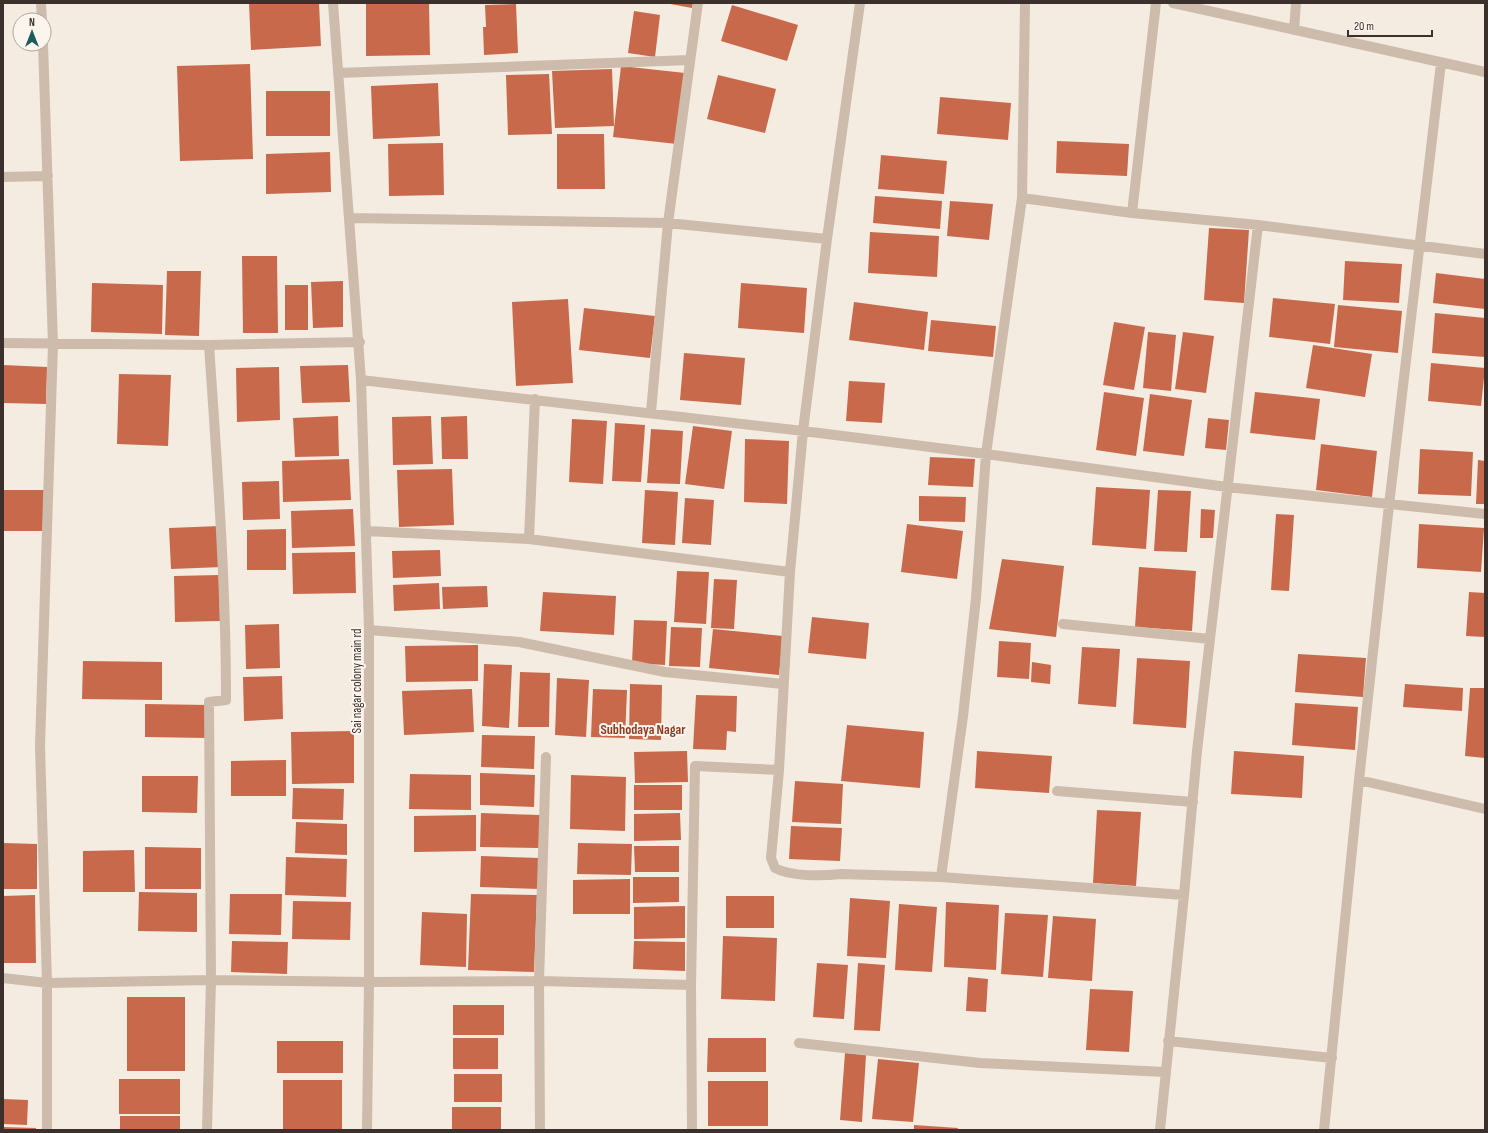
<svg xmlns="http://www.w3.org/2000/svg" width="1488" height="1133" font-family="'Sofia Sans Condensed',sans-serif">
	<style>
		.building { fill: #c8694b }
		.lines { fill: none; stroke-linecap: round; stroke-linejoin: round }
		.minor { stroke: #cdbbac; stroke-width: 10 }
		.labels { text-anchor: middle; stroke-width: 4; stroke-linejoin: round; paint-order: stroke }
		.street-label { font-size: 13px; fill: #3b302b; stroke: #fbf5ee }
		.neighbourhood-label { font-size: 14px; font-weight: bold; fill: #8c3b22; stroke: #fbf5ee }
	</style>
	<rect width="100%" height="100%" fill="#f4ebe1"/>
	<path class="building" d="M249,3h70l2,43 -70,4z
		M366,3h63l1,52 -64,1z
		M665,3h28l-1,5z
		M516,4l2,49 -34,2 -1,-28h3l-1,-22z
		M732,5l66,20 -11,36 -66,-20z
		M634,11l26,4 -5,42 -27,-4z
		M250,64l3,95 -73,2 -3,-95z
		M621,66l64,7 -8,71 -64,-7z
		M612,69l2,57 -59,2 -3,-57z
		M549,74l3,60 -44,1 -2,-60z
		M718,75l58,14 -11,44 -58,-14z
		M438,83l2,53 -67,3 -2,-53z
		M266,91h64v45h-64z
		M940,97l71,6 -3,37 -71,-6z
		M557,134h47l1,55h-48z
		M1057,141l72,3 -2,32 -71,-3z
		M443,143l1,52 -55,1 -1,-52z
		M330,152l1,40 -65,2v-40z
		M881,155l66,6 -3,33 -66,-5z
		M875,196l67,5 -2,28 -67,-6z
		M950,201l43,3 -4,36 -42,-4z
		M1209,228l40,2 -5,73 -40,-3z
		M870,232l69,4 -2,41 -69,-4z
		M242,256h35l1,77h-35z
		M1345,261l57,3 -3,39 -56,-3z
		M167,271h34l-2,65 -34,-1z
		M1436,273l49,6v30l-52,-6z
		M343,281v46l-30,1 -2,-46z
		M92,283l71,2 -1,49 -71,-2z
		M741,283l66,5 -3,45 -66,-5z
		M285,285h23v45h-23z
		M1273,298l62,6 -5,40 -61,-7z
		M568,299l5,84 -57,3 -4,-84z
		M854,302l74,10 -4,38 -75,-10z
		M1338,305l64,6 -4,42 -64,-6z
		M584,308l71,8 -5,42 -71,-8z
		M1435,313l50,5v39l-53,-4z
		M931,320l65,6 -3,31 -65,-6z
		M1114,322l31,5 -11,63 -31,-5z
		M1148,332l28,3 -5,56 -28,-3z
		M1183,332l31,4 -8,57 -31,-4z
		M1313,345l59,9 -7,43 -59,-9z
		M684,353l61,5 -4,47 -61,-5z
		M1431,363l54,5 -4,38 -53,-5z
		M3,365l44,2 -1,37 -43,-1z
		M348,365l2,37 -48,1 -2,-37z
		M279,367l1,53 -43,2 -1,-54z
		M119,374l52,1 -3,71 -51,-2z
		M849,381l36,2 -3,40 -36,-2z
		M1104,392l40,6 -8,58 -40,-6z
		M1255,392l65,7 -5,41 -65,-7z
		M1150,394l42,6 -8,56 -41,-5z
		M338,416l1,40 -44,1 -2,-39z
		M431,416l2,48 -40,1 -1,-48z
		M467,416l1,43h-26l-1,-42z
		M1208,418l21,2 -3,30 -21,-2z
		M572,419l35,2 -4,63 -34,-2z
		M615,423l30,2 -4,57 -29,-1z
		M693,426l39,5 -8,58 -39,-5z
		M651,429l32,2 -3,53 -33,-1z
		M745,439l44,2 -2,63 -43,-2z
		M1321,444l56,7 -5,46 -56,-7z
		M1420,449l53,3 -2,44 -53,-2z
		M930,457l45,2 -2,28 -45,-2z
		M349,459l2,41 -68,2 -1,-41z
		M1478,460l7,1v43h-9z
		M452,469l2,56 -55,2 -2,-57z
		M279,481l1,38 -37,1 -1,-38z
		M1096,487l54,3 -4,59 -54,-4z
		M3,490h43v41h-43z
		M645,490l33,2 -3,53 -33,-2z
		M1158,490l33,1 -4,61 -33,-1z
		M919,496l47,1 -1,25 -46,-1z
		M685,498l29,2 -3,45 -29,-2z
		M353,509l2,37 -63,2 -1,-37z
		M1201,509l14,1 -2,28h-13z
		M1276,514l18,1 -5,76 -18,-1z
		M907,524l56,7 -6,48 -56,-7z
		M1419,524l65,4 -3,44 -64,-4z
		M220,526l2,41 -51,2 -2,-41z
		M286,529v41h-39v-40z
		M440,550l1,26 -48,2 -1,-27z
		M355,552l1,41 -63,1 -1,-41z
		M1002,559l62,7 -8,71 -67,-8z
		M1139,567l57,4 -4,60 -57,-4z
		M677,571l32,1 -3,52 -32,-2z
		M219,575l1,46 -45,1 -1,-46z
		M714,579l23,1 -3,49 -23,-1z
		M439,583l1,26 -46,2 -1,-26z
		M487,586l1,21 -45,2 -1,-22z
		M543,592l73,4 -2,39 -74,-4z
		M1469,592l16,1v44l-19,-1z
		M812,617l57,6 -3,36 -58,-6z
		M634,620l33,1 -2,44 -33,-2z
		M279,624l1,44 -34,1 -1,-44z
		M671,627l31,1 -2,39 -31,-1z
		M713,629l70,7 -4,39 -70,-7z
		M999,641l32,2 -2,36 -32,-2z
		M478,645v36l-72,1 -1,-36z
		M1082,647l38,2 -4,58 -38,-3z
		M1298,654l68,4 -3,39 -68,-5z
		M1137,658l53,3 -4,67 -53,-4z
		M83,661l79,1v38l-80,-1z
		M1032,662l19,3 -1,19 -19,-2z
		M484,664l28,1 -3,63 -27,-2z
		M520,672l30,1 -1,54h-31z
		M282,676l1,43 -39,2 -1,-44z
		M557,678l32,2 -3,57 -31,-2z
		M630,684l32,1 -1,55 -32,-1z
		M1405,684l58,4 -1,23 -59,-4z
		M1470,688h15v70l-20,-2z
		M472,689l2,43 -70,3 -2,-44z
		M593,689l34,1 -2,48 -34,-1z
		M696,695l41,1 -1,36 -9,-1 -1,19 -33,-1z
		M1295,703l63,4 -3,43 -63,-5z
		M145,704l63,1 -1,33 -62,-1z
		M847,725l77,7 -4,56 -79,-7z
		M354,731v52l-62,1 -1,-52z
		M482,735l53,1 -1,33 -53,-2z
		M687,751l1,31 -53,1 -1,-31z
		M977,751l75,5 -3,37 -74,-5z
		M1234,751l70,5 -2,42 -71,-4z
		M286,760v36h-55v-35z
		M480,773l55,2 -1,32 -54,-2z
		M410,774l61,1v35l-62,-1z
		M571,775l55,2 -1,54 -55,-2z
		M142,776h56l-1,37 -55,-1z
		M795,781l48,3 -2,40 -49,-2z
		M634,785h48v25h-48z
		M293,788l51,1 -1,31 -51,-1z
		M1097,810l44,2 -5,74 -43,-3z
		M481,813l59,2 -1,33 -59,-1z
		M680,813l1,27 -47,1v-27z
		M476,815v36l-62,1v-36z
		M296,822l51,2v31l-52,-2z
		M791,826l51,2 -2,33 -51,-2z
		M3,843l34,1v45h-34z
		M578,843l54,1 -1,31 -54,-1z
		M634,846h45v26h-44z
		M145,847l56,1v41h-56z
		M134,850l1,42h-52v-41z
		M481,856l59,2 -1,31 -59,-2z
		M286,857l61,2 -1,38 -61,-2z
		M633,877h46v25l-46,1z
		M630,879v35h-57v-34z
		M139,892l58,1v39l-59,-1z
		M230,894h52l-1,41 -52,-1z
		M471,894l66,1 -3,77 -66,-2z
		M35,895l1,68h-33v-67z
		M726,896h48v32h-48z
		M850,898l40,3 -4,57 -39,-2z
		M293,901l58,1 -1,38 -58,-1z
		M946,902l53,3 -3,65 -52,-3z
		M899,904l38,3 -5,65 -37,-2z
		M685,906v32l-51,1v-32z
		M422,912l45,2 -1,53 -46,-2z
		M1005,913l43,2 -5,62 -42,-3z
		M1053,916l43,3 -4,62 -44,-3z
		M723,936l54,2 -2,63 -54,-2z
		M232,941l56,1 -1,32 -56,-2z
		M634,941l51,1v29l-52,-2z
		M817,963l31,2 -4,54 -31,-2z
		M858,963l27,2 -5,66 -26,-1z
		M968,977l20,2 -2,33 -20,-1z
		M1090,989l43,2 -4,61 -43,-2z
		M127,997h58v74h-58z
		M453,1005h51v30h-51z
		M453,1038h45v31h-45z
		M708,1038h58v34h-59z
		M277,1041h66v32h-66z
		M845,1053l21,2 -4,67 -22,-2z
		M878,1059l41,4 -6,59 -41,-3z
		M454,1074h48v28h-48z
		M119,1079h61v35h-61z
		M283,1080h59v50h-59z
		M708,1081h60v45h-60z
		M3,1099l25,1 -1,25 -24,-1z
		M452,1107h49v23h-49z
		M120,1116h60v14h-60z
		M914,1125l44,3 -1,2h-43z
		M3,1127l33,1v2h-33z"/>
	<g class="lines">
		<path class="minor" d="M41,3l1,17
			M333,3l28,377 442,51 183,23 241,33 258,27
			M1173,3l312,69
			M1294,30l2,-27
			M43,44l10,300 -13,402 7,237v147
			M338,73l352,-13
			M3,177l45,-1
			M1022,198l110,15 24,-210
			M1132,213l126,12 227,29
			M351,218l317,5 159,16 33,-236
			M3,343l206,2 151,-3
			M361,380l8,250v352l170,-1 152,4
			M651,412l17,-189 30,-220
			M366,531l163,8 261,33
			M529,539l6,-140
			M1063,624l147,15
			M369,630l150,12 146,30 118,12
			M779,770l-8,88 4,10c16,9 48,8 66,6l100,3 243,18 -24,235
			M1359,780l126,29
			M1057,791l136,11
			M941,877l22,-161 13,-118 10,-144 36,-256 3,-195
			M1184,895l13,-144 61,-526
			M3,978l44,5 164,-3 -2,-278 17,-2c0,-119 -9,-237 -17,-355
			M1168,1041l164,17
			M799,1043l181,20 185,9
			M207,1130l4,-150 158,2 -2,148
			M540,1130l-1,-149 7,-224
			M692,1130l-1,-145 4,-219 84,4 11,-198 13,-141 24,-192
			M1324,1130l35,-350 30,-275 52,-442"/>
	</g>
	<g class="labels">
		<g class="street-label">
			<text transform="translate(356 681) rotate(-90)" y="5">Sai nagar colony main rd</text>
		</g>
		<g class="neighbourhood-label">
			<text x="643" y="734">Subhodaya Nagar</text>
		</g>
	</g>
	<rect width="1488" height="1133" fill="none" stroke="#3b302b" stroke-width="8"/>
	<g transform="translate(32 32)"><circle r="19" fill="#fbf5ee" stroke="#aea6a0"/>
	<path d="M0-3L7 15L0 10L-7 15Z" fill="#1f5a5e"/>
	<text y="-6" font-size="11" font-weight="bold" text-anchor="middle" fill="#3b302b">N</text>
	</g>
	<path d="M1348 30v6h84v-6" fill="none" stroke="#3b302b" stroke-width="2"/>
	<text x="1354" y="30" font-size="12" fill="#3b302b" stroke="#fbf5ee" stroke-width="3" paint-order="stroke">20 m</text>
</svg>
